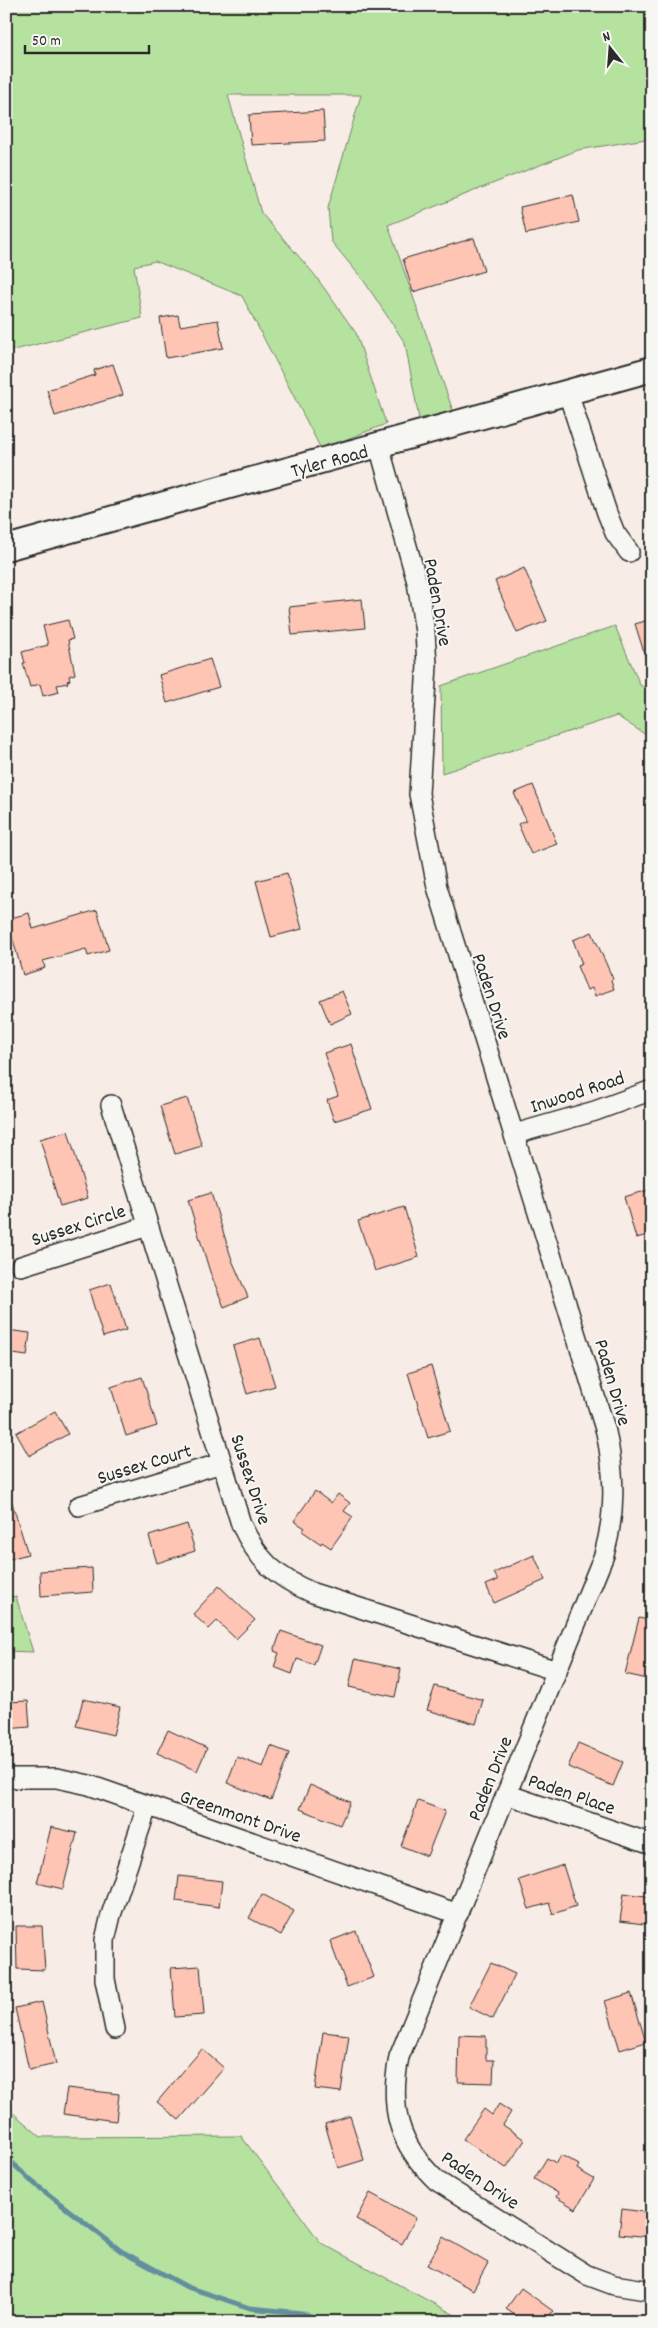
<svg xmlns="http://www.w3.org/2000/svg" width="658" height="2328" font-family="Dekko,sans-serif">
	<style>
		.green { fill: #b6e2a0; stroke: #708666 }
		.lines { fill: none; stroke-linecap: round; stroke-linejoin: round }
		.stream { stroke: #638e9e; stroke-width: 5 }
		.building { fill: #fec5b4; stroke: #2b2b2b }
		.minor-casing { stroke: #2b2b2b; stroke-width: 22 }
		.tertiary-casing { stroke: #2b2b2b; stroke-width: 28 }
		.minor { stroke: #f6f6f2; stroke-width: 19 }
		.tertiary { stroke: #f6f6f2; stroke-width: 24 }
		.labels { text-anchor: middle; stroke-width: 4; stroke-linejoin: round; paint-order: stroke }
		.street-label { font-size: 20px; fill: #2b2b2b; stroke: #f6f6f2 }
	</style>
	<rect width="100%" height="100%" fill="#f8ece6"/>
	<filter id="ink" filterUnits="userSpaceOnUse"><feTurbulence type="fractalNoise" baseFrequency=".02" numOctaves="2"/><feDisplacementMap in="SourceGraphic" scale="10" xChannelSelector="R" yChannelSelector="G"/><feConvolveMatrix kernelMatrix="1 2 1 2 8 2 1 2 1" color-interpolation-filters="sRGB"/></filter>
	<g filter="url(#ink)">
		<path class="green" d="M6,6h646v132l-74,12 -190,75 65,186 -34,8 -14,-76 -41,-62 -33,-40 -3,-33 33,-113h-133l33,118 53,61 42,59 30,91 -65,25 -79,-153 -87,-35 -21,5 8,52 -136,34z
			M615,626l25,59 12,6v48l-35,-23 -175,57 -1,-87z
			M6,1595l10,2 17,55 -27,-1z
			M6,2107l35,30 200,-1 80,107 147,79h-451l-11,-18z"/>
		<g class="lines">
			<path class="stream" d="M6,2157l24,23 91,71 66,36 63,21 52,5 27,9"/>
		</g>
		<path class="building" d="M323,111l2,30 -74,4 -2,-30z
			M573,195l6,27 -53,12 -6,-27z
			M474,238l10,33 -71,21 -10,-33z
			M178,315l2,11 38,-6 5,28 -57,10 -6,-40z
			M113,364l10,31 -68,21 -8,-26 48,-15 -1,-5z
			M524,568l23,53 -30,12 -22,-52z
			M362,599l3,29 -73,7 -3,-28z
			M652,619v48l-3,1 -14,-44z
			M68,620l5,19 -5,1 7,34 -6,2 1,4 -3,1 1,2 -11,2 2,7 -16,4 -3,-12 -10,3 -7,-24h2l-3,-11 26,-7 -5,-19z
			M210,659l9,28 -52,16 -8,-28z
			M533,785l24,59 -26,10 -13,-30 8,-3 -12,-28z
			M287,873l15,56 -31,8 -15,-56z
			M97,910l12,40 -21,6 -2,-7 -43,12 2,7 -22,7 -16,-56 22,-6 4,16z
			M592,932l21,47 -2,1 3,9 -19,7 -3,-8 -5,2 -10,-24 5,-2 -9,-24z
			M342,991l10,23 -22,10 -10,-24z
			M351,1044l21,65 -38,12 -7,-21 11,-4 -14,-43z
			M187,1098l15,48 -27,8 -15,-48z
			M68,1131l20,67 -28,8 -20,-67z
			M652,1189v45l-16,4 -12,-41z
			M211,1193l21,67 16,37 -24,10 -14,-35 -22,-72z
			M404,1207l15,50 -44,14 -17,-50z
			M111,1283l15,47 -23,7 -14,-47z
			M6,1330l24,3 -3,23 -21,-3z
			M260,1338l15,48 -28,8 -14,-48z
			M431,1366l19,65 -22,7 -20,-65z
			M142,1377l15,49 -31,10 -15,-49z
			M55,1411l13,23 -39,22 -13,-23z
			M315,1491l16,12 7,-9 12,9 -6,8 9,6 -22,31 -9,-6 -1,2 -19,-13 3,-3 -11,-7z
			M6,1493h3l19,61 -22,6z
			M187,1524l8,27 -38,12 -8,-27z
			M534,1555l11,25 -51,23 -8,-18 12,-5 -4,-7z
			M92,1568l1,24 -52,4 -1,-25z
			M219,1586l36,34 -19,19 -19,-18 -8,8 -16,-15z
			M639,1618l13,3v59l-27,-6z
			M281,1631l40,14 -7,20 -17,-6 -5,15 -18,-7 5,-14 -5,-2z
			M355,1659l46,10 -6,28 -46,-10z
			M435,1686l48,14 -7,24 -49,-14z
			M83,1699l37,8 -7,28 -37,-9z
			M28,1701l2,26 -24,2v-27z
			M168,1730l39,18 -10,23 -40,-18z
			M578,1743l45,19 -10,24 -45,-19z
			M271,1746l18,7 -18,47 -44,-17 10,-26 26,10z
			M310,1785l40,17 -10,23 -40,-16z
			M418,1801l27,10 -18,45 -26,-10z
			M51,1827l26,6 -14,56 -26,-6z
			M563,1865l13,41 -23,8 -4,-11 -20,6 -10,-29z
			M179,1876l43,5 -3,26 -43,-6z
			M624,1893l28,4v28l-32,-4z
			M262,1894l32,17 -13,24 -32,-17z
			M16,1926h26l3,44 -28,-1z
			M356,1931l18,46 -27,10 -17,-46z
			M491,1963l24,11 -22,45 -24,-12z
			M200,1966l4,49 -29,2 -4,-49z
			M631,1993l15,49 -26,8 -15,-49z
			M42,2002l14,62 -27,6 -14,-62z
			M323,2032l26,3 -8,57 -26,-3z
			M459,2035l27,1v24h8l-1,23 -35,-1z
			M202,2049l22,19 -45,52 -22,-18z
			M67,2088l52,6 -3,27 -53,-7z
			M499,2104l12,8 -8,13 22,15 -19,28 -43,-29 21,-30 8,6z
			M350,2116l14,44 -26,8 -13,-44z
			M561,2155l18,10 -2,4 17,10 -18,30 -20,-12 2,-4 -24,-14 13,-21 9,5z
			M370,2193l46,25 -14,26 -46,-25z
			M622,2209l30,4v24l-33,-3z
			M443,2237l45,26 -15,27 -46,-25z
			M521,2288l32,23 -8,11h-20l-19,-13z"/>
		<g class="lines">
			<defs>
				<path id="minor" d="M568,393l39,120 8,20 14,19
					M379,446l38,136 8,50 2,33 -8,129 18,93 169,545c9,44 10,79 -2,123l-205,502c-10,52 -1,87 38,124l150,94 27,10 38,6
					M111,1105l130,419c17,37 35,53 72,69l244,78
					M515,1134l80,-23 57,-21
					M21,1266l127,-40
					M79,1506l143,-43
					M6,1778h51l32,7 369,129
					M506,1794l146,50
					M115,2029l-10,-50v-39l6,-25 36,-108"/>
				<path id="tertiary" d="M6,548l646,-179"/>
			</defs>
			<use href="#minor" class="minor-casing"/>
			<use href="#tertiary" class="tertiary-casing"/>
			<use href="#minor" class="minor"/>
			<use href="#tertiary" class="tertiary"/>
		</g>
	</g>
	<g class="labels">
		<g class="street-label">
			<text transform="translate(329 460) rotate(-15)" y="7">Tyler Road</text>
			<text transform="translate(439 602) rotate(80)" y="7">Paden Drive</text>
			<text transform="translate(493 996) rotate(72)" y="7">Paden Drive</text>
			<text transform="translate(577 1091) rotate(-18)" y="7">Inwood Road</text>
			<text transform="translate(78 1224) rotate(-18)" y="7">Sussex Circle</text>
			<text transform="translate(614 1382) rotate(74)" y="7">Paden Drive</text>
			<text transform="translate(144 1463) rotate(-17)" y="7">Sussex Court</text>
			<text transform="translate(252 1479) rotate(72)" y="7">Sussex Drive</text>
			<text transform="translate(489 1778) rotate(-68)" y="7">Paden Drive</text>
			<text transform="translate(572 1793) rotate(19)" y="7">Paden Place</text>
			<text transform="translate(241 1815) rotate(19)" y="7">Greenmont Drive</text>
			<text transform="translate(481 2179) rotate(34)" y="7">Paden Drive</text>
		</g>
	</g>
	<rect width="658" height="2328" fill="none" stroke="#f6f6f2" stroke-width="25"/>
	<rect x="12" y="12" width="633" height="2303" fill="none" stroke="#2b2b2b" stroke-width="2" filter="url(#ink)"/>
	<g transform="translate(610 48) rotate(343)" stroke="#f6f6f2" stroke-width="4" paint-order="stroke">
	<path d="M0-4L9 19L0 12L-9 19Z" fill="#2b2b2b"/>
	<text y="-8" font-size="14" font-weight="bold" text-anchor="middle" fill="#2b2b2b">N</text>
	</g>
	<path d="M25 45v8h124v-8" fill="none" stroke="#2b2b2b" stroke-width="2.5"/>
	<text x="32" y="45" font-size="15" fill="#2b2b2b" stroke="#f6f6f2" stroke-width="4" paint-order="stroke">50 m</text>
</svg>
